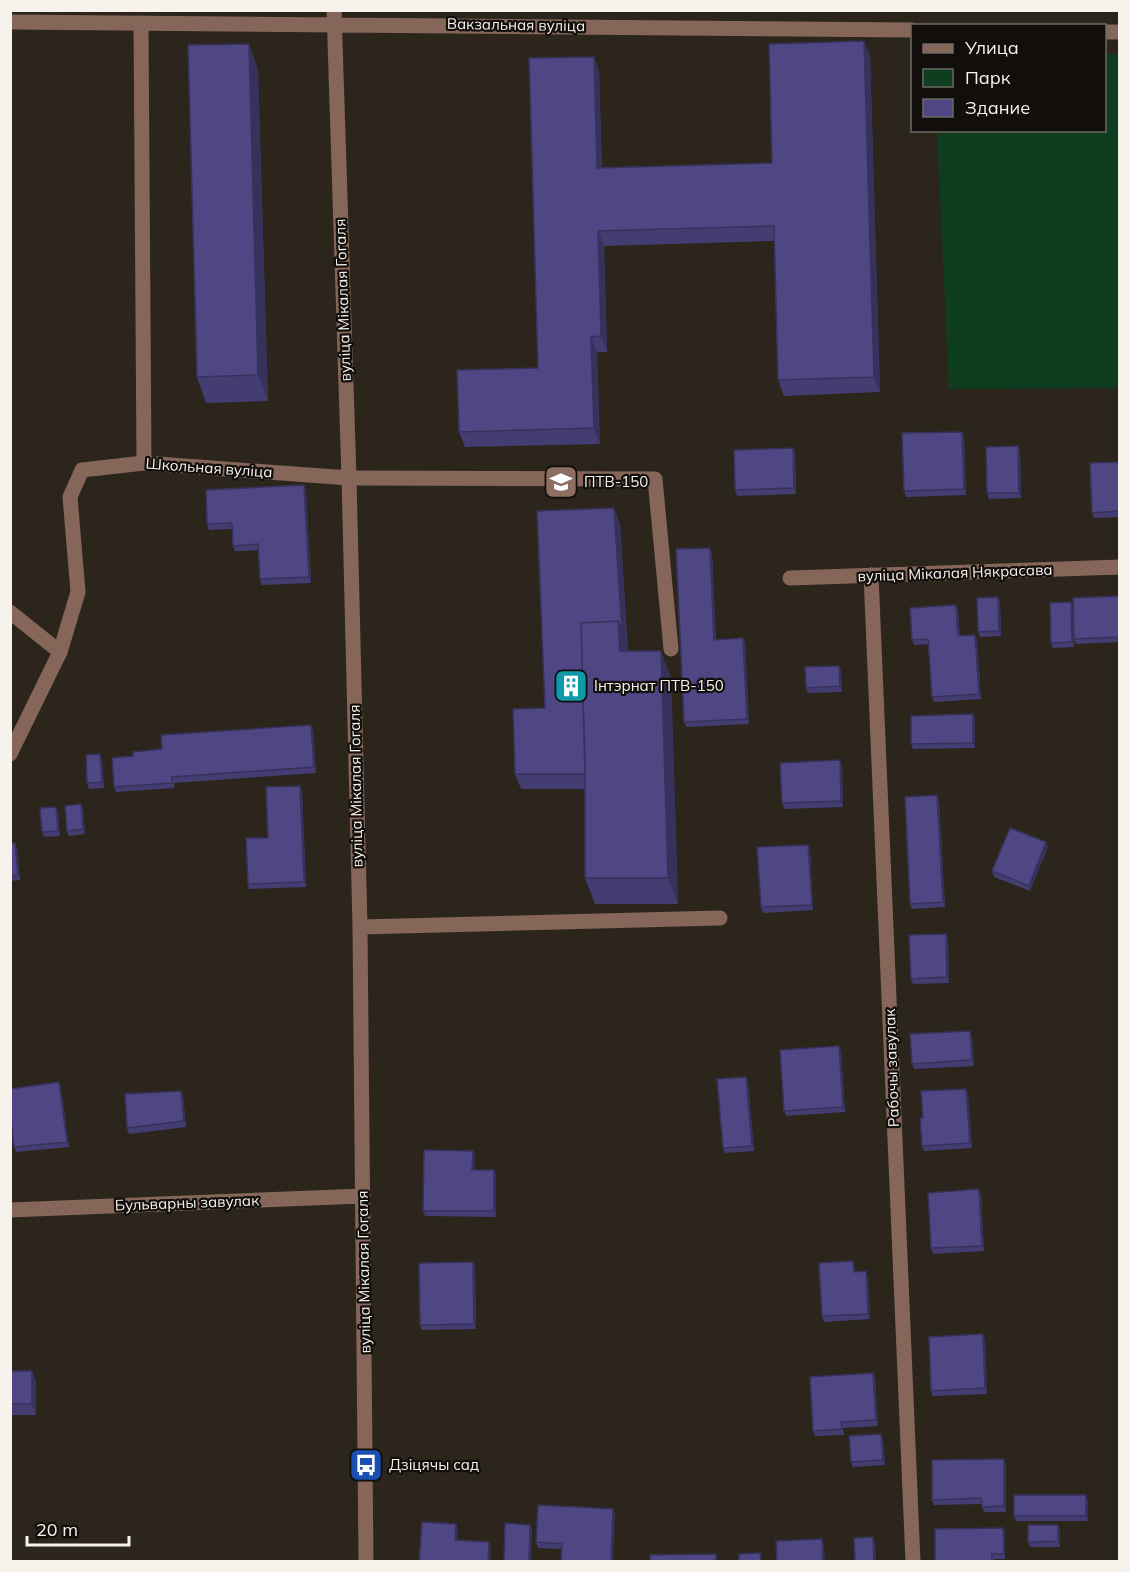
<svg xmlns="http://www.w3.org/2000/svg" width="1130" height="1572" font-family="Mulish,sans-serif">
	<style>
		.park { fill: #0f3d1f }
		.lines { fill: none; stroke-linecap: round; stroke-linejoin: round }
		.lane { stroke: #856659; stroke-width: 15 }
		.street { stroke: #856659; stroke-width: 15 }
		.wall { fill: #443d72 }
		.shaded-wall { fill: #37325c }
		.building { fill: #4f4784; stroke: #37325c; stroke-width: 1.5 }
		.labels { text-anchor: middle; stroke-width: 4.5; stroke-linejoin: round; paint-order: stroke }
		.street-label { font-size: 15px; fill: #f7f2ec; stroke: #110e0b }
		.poi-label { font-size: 15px; fill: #f7f2ec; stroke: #110e0b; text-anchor: start }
	</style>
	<rect width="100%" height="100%" fill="#2b251c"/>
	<path class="park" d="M1105,54h15l-1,334 -170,1 -12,-258 167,-1z"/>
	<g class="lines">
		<path class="lane" d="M141,23l3,440
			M349,478l306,1 16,170
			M10,612l50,40
			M360,927l360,-9"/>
		<path class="street" d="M334,10l15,468 11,449 6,635
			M10,22l902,8
			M1104,32h16
			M871,575l42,987
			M790,578l330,-11
			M10,754l50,-102 18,-60 -8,-95 12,-27 62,-7 205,15
			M10,1210l353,-14"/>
	</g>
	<path class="wall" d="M249,44l9,26 10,331 -62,2 -9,-26z
		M870,56l10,336 -96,4 -6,-16 -4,-139 -170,5 3,106h-10l3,92 -135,3 -6,-15 79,-64 56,-311 5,15 3,96 170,-5z
		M962,432l2,5 2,58 -60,2 -2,-6z
		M1018,446l2,6 1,46 -32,1 -2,-6z
		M793,448l2,5 1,41 -59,2 -2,-6z
		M1119,462v55l-25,1 -2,-5z
		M304,485l2,6 5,92 -49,2 -2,-6 -1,-29 -24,1 -2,-5 -1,-17 -23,1 -2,-6z
		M614,508l6,16 8,127 43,26 7,227h-83l-10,-26v-89h-64l-6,-15 30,-66z
		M710,548l2,5 4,87 27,-2 2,5 4,81 -63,3 -2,-5z
		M1119,596v46l-43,2 -2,-5z
		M998,597l2,6 1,33 -21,1 -2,-5z
		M956,605l2,5 2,26 17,4 4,59 -47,3 -2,-5 -3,-53 -15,1 -2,-5z
		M1073,608l1,39 -21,1 -2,-5z
		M839,666l2,5 1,21 -34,1 -2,-5z
		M975,720v28l-62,1 -2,-5z
		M313,730l3,43 -142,10v5l-58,4 -2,-5 19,-31 29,-7z
		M102,759l2,29 -15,1 -2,-6z
		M840,760l2,6 1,41 -59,2 -2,-6z
		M300,786l2,5 4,96 -57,2 -1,-5 20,-46z
		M939,800l6,107 -33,2 -2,-5z
		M81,804l2,5 2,25 -16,2 -2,-5z
		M56,807l2,5 2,24 -16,1 -2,-5z
		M10,843h5l2,5 3,32 -10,1z
		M808,845l2,5 3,60 -50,3 -2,-6z
		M1048,847l-18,44 -36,-14 -2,-6z
		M946,934l2,5 1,44 -36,1 -2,-5z
		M972,1036l2,30 -60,3 -2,-5z
		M839,1046l2,6 4,60 -59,4 -2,-5z
		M746,1077l2,5 6,69 -29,2 -2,-5z
		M59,1082l2,6 8,59 -53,5 -2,-5z
		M966,1089l2,5 4,54 -48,3 -2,-5 1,-28z
		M183,1096l3,31 -57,7 -2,-6z
		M473,1151l2,5 -1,14h20l2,5v42l-71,-1 -2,-5z
		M981,1195l3,56 -51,3 -2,-6z
		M855,1266v6l13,5 2,42 -46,3 -2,-6z
		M475,1267l1,62 -54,1 -2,-5z
		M983,1334l2,6 2,54 -54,2 -2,-5z
		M10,1371h22l4,11v33h-26z
		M873,1373l2,5 3,48 -35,2 1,7 -29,1 -2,-5z
		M883,1439l2,26 -32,2 -2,-5z
		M1004,1459l2,6v47h-22l-2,-8 -48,1 -2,-5z
		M1088,1501v20h-72l-2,-5z
		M613,1509l2,6 -54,34 -23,-1 -2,-6z
		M1058,1525l2,6v16h-30l-2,-5z
		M1005,1533v26h-11v3h-59z"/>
	<path class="shaded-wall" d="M864,41l6,15 10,336 -6,-15z
		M249,44l9,26 10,331 -10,-26z
		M594,57l5,15 3,111 -5,-15z
		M598,231l6,15 3,106 -6,-16z
		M591,337l6,15 3,92 -6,-16z
		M962,432l2,5 2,58 -2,-6z
		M1018,446l2,6 1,46 -2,-5z
		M793,448l2,5 1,41 -2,-6z
		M304,485l2,6 5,92 -2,-6z
		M614,508l6,16 9,153 -9,-26z
		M710,548l2,5 4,92 -2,-5z
		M998,597l2,6 1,33 -2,-5z
		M1071,602l2,6 1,39 -2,-5z
		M956,605l2,5 2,31 -2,-5z
		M975,635l2,5 4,59 -2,-5z
		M743,638l2,5 4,81 -2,-5z
		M661,651l10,26 7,227 -10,-26z
		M839,666l2,5 1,21 -2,-6z
		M973,714l2,6v28l-2,-5z
		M311,725l2,5 3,43 -2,-6z
		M100,754l2,5 2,29 -2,-6z
		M840,760l2,6 1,41 -2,-6z
		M300,786l2,5 4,96 -2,-5z
		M937,795l2,5 6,107 -2,-5z
		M81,804l2,5 2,25 -2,-5z
		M56,807l2,5 2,24 -2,-5z
		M1046,842l2,5 -18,44 -1,-5z
		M15,843l2,5 3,32 -2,-5z
		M808,845l2,5 3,60 -1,-5z
		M946,934l2,5 1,44 -2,-6z
		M970,1031l2,5 2,30 -2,-6z
		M839,1046l2,6 4,60 -2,-5z
		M746,1077l2,5 6,69 -2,-5z
		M59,1082l2,6 8,59 -2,-5z
		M966,1089l2,5 4,54 -2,-5z
		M181,1091l2,5 3,31 -2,-6z
		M473,1151l2,5 -1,19 -2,-5z
		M494,1170l2,5v42l-2,-6z
		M979,1189l2,6 3,56 -2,-5z
		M473,1262l2,5 1,62 -2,-5z
		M866,1271l2,6 2,42 -2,-5z
		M983,1334l2,6 2,54 -2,-6z
		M32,1371l4,11v33l-4,-11z
		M873,1373l2,5 3,48 -2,-6z
		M881,1434l2,5 2,26 -2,-5z
		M1004,1459l2,6v47l-2,-6z
		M1086,1495l2,6v20l-2,-5z
		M613,1509l2,6 -2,47h-2z
		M456,1524l2,6 -1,16 -2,-6z
		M530,1525l2,5 -1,32h-2z
		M1058,1525l2,6v16l-2,-6z
		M1003,1528l2,5v26l-1,-5z
		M873,1537l2,5 1,20h-2z
		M822,1539l2,6 1,17h-2z
		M489,1542l2,5 -1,15h-2z"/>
	<path class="building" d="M864,41l10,336 -96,3 -4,-154 -176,5 3,105 -10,1 3,91 -135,4 -2,-62 81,-2 -9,-310 65,-1 3,111 175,-5 -3,-119z
		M249,44l9,331 -61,2 -9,-332z
		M962,432l2,57 -60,2 -2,-58z
		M1018,446l1,47h-32l-1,-46z
		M793,448l1,40 -59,2 -1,-40z
		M1119,462v49l-27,2 -2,-50z
		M304,485l5,92 -49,2 -2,-35 -25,2 -1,-23 -25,1 -1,-34z
		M614,508l8,124 -4,-11 -37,2 4,151h-70l-2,-65 32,-1 -8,-197z
		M710,548l4,92 29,-2 4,81 -63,3 -8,-173z
		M1119,596v41l-45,2 -1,-41z
		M998,597l1,34 -21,1 -1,-34z
		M1071,602l1,40 -21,1 -1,-40z
		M956,605l2,31 17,-1 4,59 -47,3 -4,-58 -16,1 -2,-32z
		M618,621l2,30h41l7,227h-83v-115l-4,-140z
		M839,666l1,20 -34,2 -1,-21z
		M973,714v29l-62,1v-28z
		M311,725l3,42 -142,10v6l-58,4 -2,-29 21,-2v-4l29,-3 -1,-14z
		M100,754l2,28 -15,1 -1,-28z
		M840,760l1,41 -59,2 -2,-40z
		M300,786l4,96 -56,2 -2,-46h22l-2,-51z
		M937,795l6,107 -33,2 -5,-107z
		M81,804l2,25 -16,2 -2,-25z
		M56,807l2,24 -16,1 -2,-24z
		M1010,828l36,14 -17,44 -37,-15z
		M10,843h5l3,32 -8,1z
		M808,845l4,60 -51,2 -4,-60z
		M946,934l1,43 -36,2 -2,-44z
		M970,1031l2,29 -60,4 -2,-30z
		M839,1046l4,61 -59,4 -4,-61z
		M746,1077l6,69 -29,2 -6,-69z
		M59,1082l8,60 -53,5 -4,-37v-21z
		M966,1089l4,54 -48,3 -2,-28h3l-2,-27z
		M181,1091l3,30 -57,7 -2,-34z
		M424,1150l49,1 -1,19h22v41h-71z
		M979,1189l3,57 -51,2 -3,-55z
		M853,1261l1,11 12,-1 2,43 -46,2 -3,-53z
		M473,1262l1,62 -54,1 -1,-62z
		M983,1334l2,54 -54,3 -2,-54z
		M10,1371h22v33h-22z
		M873,1373l3,47 -35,2 1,7 -29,2 -3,-54z
		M881,1434l2,26 -32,2 -2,-26z
		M1004,1459v47l-22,1 -1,-9 -49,2v-40z
		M1014,1495h72v21h-72z
		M538,1505l75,4 -2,53h-50l1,-18 -26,-2z
		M422,1522l34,2 -1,16 34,2 -1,20h-69z
		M505,1523l25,2 -1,37h-25z
		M1028,1525h30v16l-30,1z
		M1003,1528l1,26h-12v8h-57v-33z
		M873,1537l1,25h-19l-1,-24z
		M822,1539l1,23h-46l-1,-21z
		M760,1553l1,9h-22v-8z
		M716,1554v8h-66v-7z"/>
	<defs>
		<symbol id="university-square" viewBox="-11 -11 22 22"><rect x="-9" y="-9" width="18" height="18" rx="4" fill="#8d6e63" stroke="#110e0b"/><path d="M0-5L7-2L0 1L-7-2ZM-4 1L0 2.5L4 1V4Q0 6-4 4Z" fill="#fff"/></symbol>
		<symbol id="building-square" viewBox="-11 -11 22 22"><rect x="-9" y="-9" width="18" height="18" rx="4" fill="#0f9aa8" stroke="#110e0b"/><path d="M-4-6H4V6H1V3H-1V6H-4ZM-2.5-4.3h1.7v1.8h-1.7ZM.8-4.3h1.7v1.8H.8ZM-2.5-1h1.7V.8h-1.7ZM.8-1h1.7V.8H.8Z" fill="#fff"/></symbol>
		<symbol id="bus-square" viewBox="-11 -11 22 22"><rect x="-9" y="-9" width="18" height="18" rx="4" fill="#1a4fb4" stroke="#110e0b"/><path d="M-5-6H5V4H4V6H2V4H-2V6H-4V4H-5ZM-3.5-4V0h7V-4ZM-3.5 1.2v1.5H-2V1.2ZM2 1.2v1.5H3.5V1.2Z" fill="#fff"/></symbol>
	</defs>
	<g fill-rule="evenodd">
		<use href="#university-square" x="542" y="463" width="38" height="38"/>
		<use href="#building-square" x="552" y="667" width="38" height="38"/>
		<use href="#bus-square" x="347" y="1446" width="38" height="38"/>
	</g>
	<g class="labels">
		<g class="street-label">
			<text transform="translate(516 25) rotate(1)" y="5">Вакзальная вуліца</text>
			<text transform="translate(343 300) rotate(-92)" y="5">вуліца Мікалая Гогаля</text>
			<text transform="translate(209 468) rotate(4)" y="5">Школьная вуліца</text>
			<text transform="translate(955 573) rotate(-2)" y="5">вуліца Мікалая Някрасава</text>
			<text transform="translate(356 786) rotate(-91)" y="5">вуліца Мікалая Гогаля</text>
			<text transform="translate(892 1068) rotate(-92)" y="5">Рабочы завулак</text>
			<text transform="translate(187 1203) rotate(-2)" y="5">Бульварны завулак</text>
			<text transform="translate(364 1272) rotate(-91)" y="5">вуліца Мікалая Гогаля</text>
		</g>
		<g class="poi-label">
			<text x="584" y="487">ПТВ-150</text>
			<text x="594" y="691">Інтэрнат ПТВ-150</text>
			<text x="389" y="1470">Дзіцячы сад</text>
		</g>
	</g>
	<rect width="1130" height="1572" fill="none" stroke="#f7f2ec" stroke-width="24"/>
	<rect x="911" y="24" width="195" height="108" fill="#110e0b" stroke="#6d6965" stroke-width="1.5"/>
	<rect x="923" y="44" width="30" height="9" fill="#856659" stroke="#6d6965" stroke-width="1.5"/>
	<text x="965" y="54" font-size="18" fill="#f7f2ec">Улица</text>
	<rect x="923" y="69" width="30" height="18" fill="#0f3d1f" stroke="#6d6965" stroke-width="1.5"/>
	<text x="965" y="84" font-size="18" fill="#f7f2ec">Парк</text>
	<rect x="923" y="99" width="30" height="18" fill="#4f4784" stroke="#6d6965" stroke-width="1.5"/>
	<text x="965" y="114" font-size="18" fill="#f7f2ec">Здание</text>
	<path d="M27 1536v9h102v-9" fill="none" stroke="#f7f2ec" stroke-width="3"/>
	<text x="36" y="1536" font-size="18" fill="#f7f2ec" stroke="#110e0b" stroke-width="4.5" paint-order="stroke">20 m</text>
</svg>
